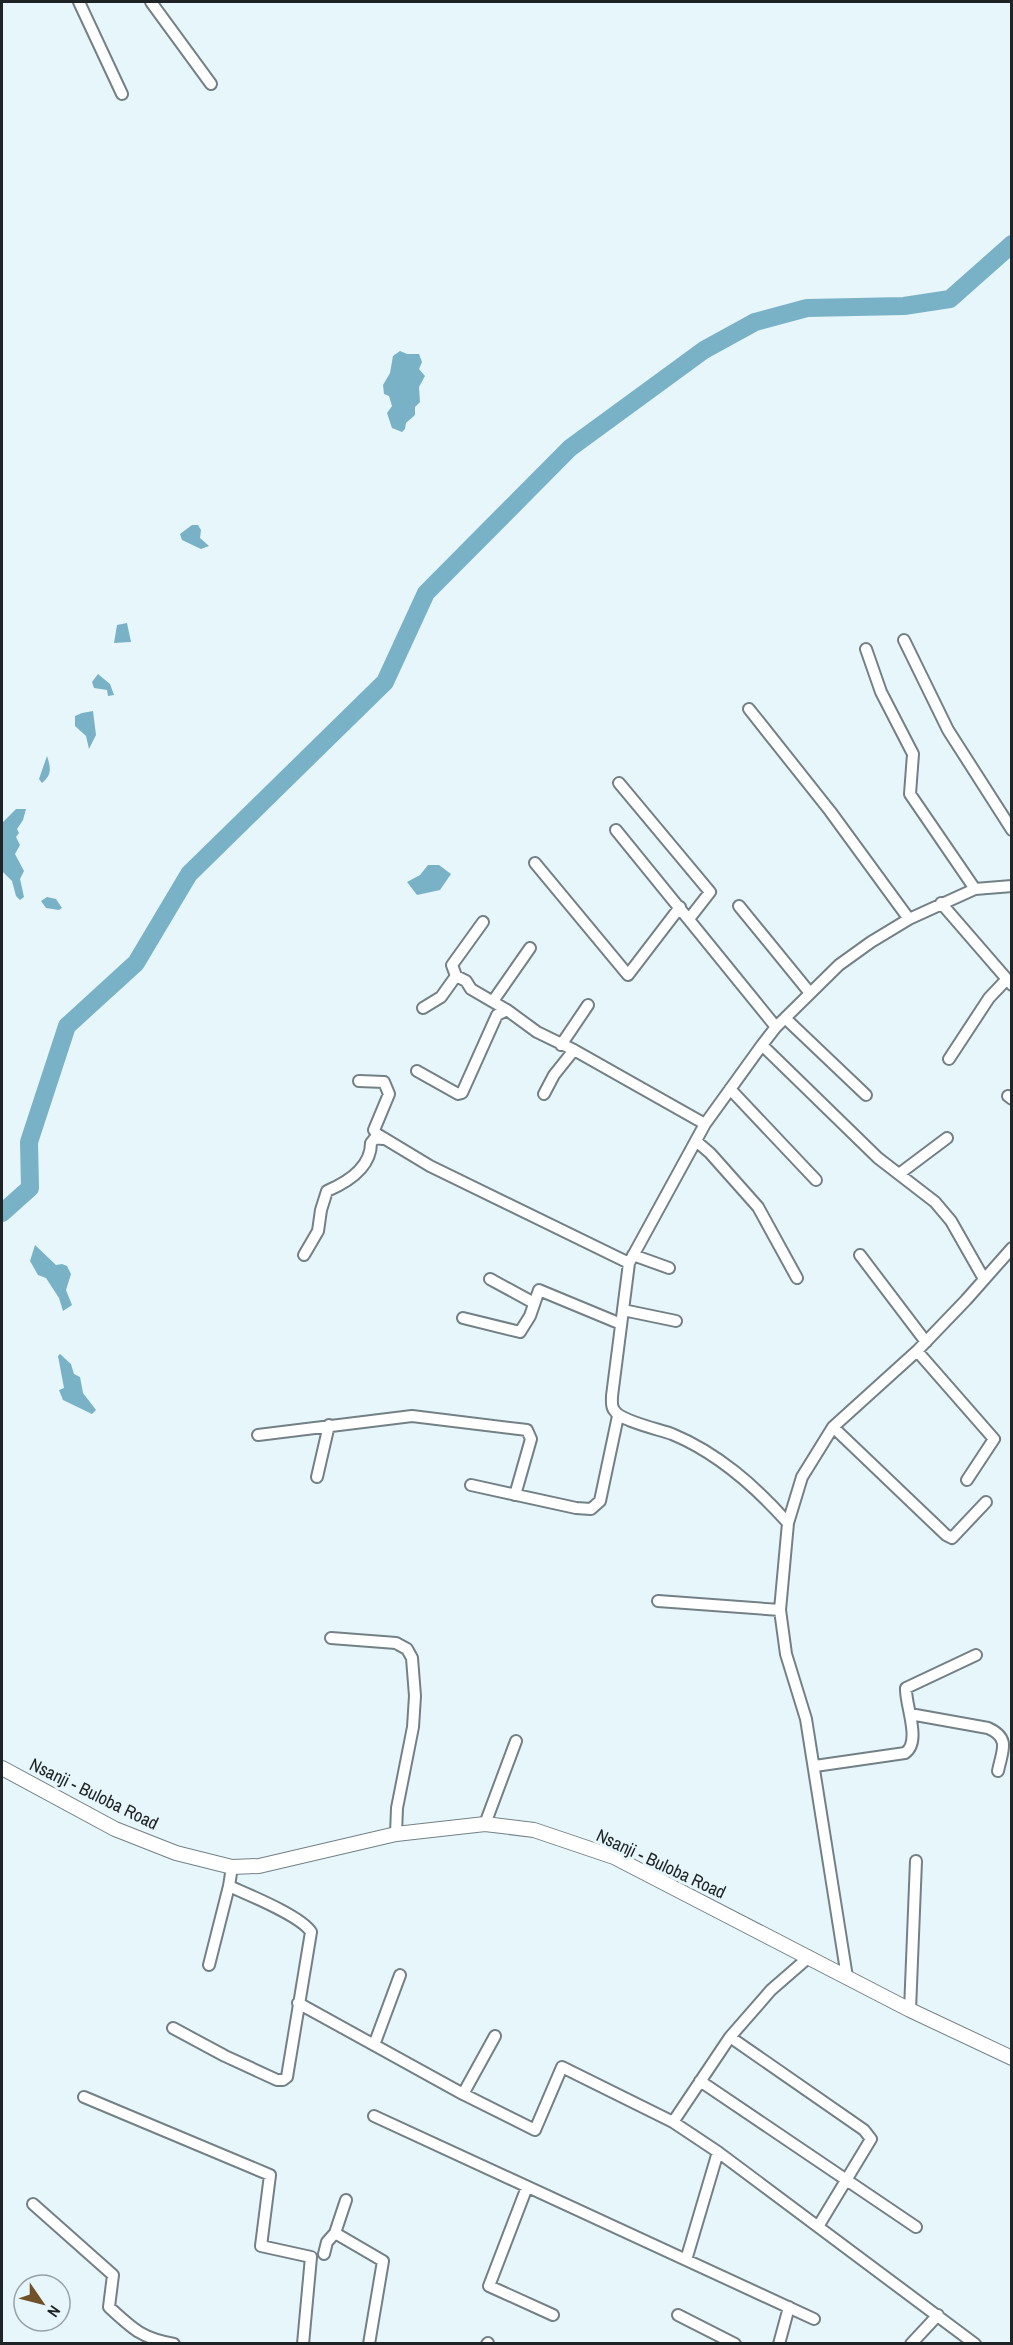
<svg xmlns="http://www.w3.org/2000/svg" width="1013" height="2345" font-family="'Archivo Narrow',sans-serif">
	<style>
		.water { fill: #79b2c6 }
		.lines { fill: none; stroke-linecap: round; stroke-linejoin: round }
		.river { stroke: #79b2c6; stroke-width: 18 }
		.minor-casing { stroke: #738085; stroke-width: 14 }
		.major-casing { stroke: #738085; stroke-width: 16 }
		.minor { stroke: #fff; stroke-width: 10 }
		.major { stroke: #fff; stroke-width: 14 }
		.labels { text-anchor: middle; stroke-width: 6; stroke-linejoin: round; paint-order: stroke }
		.street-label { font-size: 18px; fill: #1e2325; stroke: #e7f6fb }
	</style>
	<rect width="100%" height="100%" fill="#e7f6fb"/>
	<path class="water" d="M400,351l7,3h12l3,8 -3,7 6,7 -6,11 1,15 -5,5v8l-9,8 -1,6 -3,3 -10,-4 -5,-15 5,-7 -3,-10 -5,-2 -1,-9 7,-12 3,-17z
		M192,525h6l3,5 -1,8 9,8 -8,3 -19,-9 -2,-6z
		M127,623l4,19 -17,1 3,-18z
		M98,674l12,10 4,11 -6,1 -1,-6 -13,-2 -2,-6z
		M93,711l3,24 -7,14 -3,-13 -11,-10v-10l7,-3z
		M47,756c4,12 5,19 -5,27l-3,-4z
		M16,809h10l-3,11 -6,9 2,4 -3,4 4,8 -5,9 9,17 -4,8 4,18 -4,3 -4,-4 -4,-15 -10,-10v-48z
		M428,865h11l12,9 -11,16 -23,5 -10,-13 13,-7z
		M47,897l9,2 6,9 -3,2 -13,-2 -5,-7z
		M35,1245l21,20 6,-1 5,2 4,8 -5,16 6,15 -9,6 -4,-13 -13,-20 -8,-3 -8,-14z
		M60,1354l11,10 3,10 6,3 3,16 13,17 -4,4 -29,-14 -4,-10 5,-2 -6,-32z"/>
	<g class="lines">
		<path class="river" d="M2,1213l28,-25 -1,-46 38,-116 69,-63 53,-89 196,-192 41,-89 144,-145 134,-98 51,-28 52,-14 97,-2 46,-7 62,-55"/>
		<defs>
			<path id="minor" d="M79,2l43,92
				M151,2l60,82
				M904,640l44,90 64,100
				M866,649l15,43 32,62 -3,40 65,95
				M749,709l81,102 79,108
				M619,783l91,109 -21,27
				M616,830l160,197
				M535,863l93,112 52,-68
				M941,903l71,82
				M739,906l71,87
				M483,922l-31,43 4,11 10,5 5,8 36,21 30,22 37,18 131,74
				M493,1001l37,-53
				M423,1008l18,-11 15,-21
				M785,1018l81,77
				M561,1045l27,-40
				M762,1045l116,113 57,44 16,19 33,58
				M949,1059l40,-61 18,-19
				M417,1071l41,23 4,-1 35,-78 10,-5
				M359,1081l25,1 5,12 -15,36 3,4 53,32 199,97
				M730,1089l86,91
				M544,1094l10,-19 20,-25
				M1008,1096l4,3
				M696,1141l14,12 48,54 39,71
				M899,1174l48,-36
				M304,1255l14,-24 3,-21 6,-19c21,-9 44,-23 44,-48l4,-5 8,1
				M633,1255l36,13
				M860,1255l66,87
				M490,1279l44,24
				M623,1310l53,11
				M463,1318l57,14 10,-16 9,-26 82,34
				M917,1351l77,88 -27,41
				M833,1427l113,108 6,3 34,-36
				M258,1435l154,-19 115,14 4,9 -16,56
				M317,1477l12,-52
				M471,1485l105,23 15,1 9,-8 18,-85
				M788,1523c-33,-37 -70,-70 -116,-89 -14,-5 -52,-13 -58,-24 -3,-4 -2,-9 -2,-14l17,-133 76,-139 57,-79 14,-18 63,-62 32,-23 38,-23 66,-30 37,-3
				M658,1601l122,9
				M331,1638l65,5 11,6 5,9 3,38 -2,31 -16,81 -1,26
				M910,1714l78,14c23,10 14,23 10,43
				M815,1766l90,-13c17,-11 0,-48 1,-65l70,-33
				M485,1824l31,-83
				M209,1965l20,-79 3,-19
				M847,1977l-41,-258 -20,-65 -6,-44 8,-87 14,-46 31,-50 84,-76 49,-51 46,-52
				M298,2003l165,91 72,36 27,-63 111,55 45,30 257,192
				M910,2010l6,-149
				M173,2028l52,28 52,24h6l4,-3 24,-145c-10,-16 -62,-37 -82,-46
				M730,2037l134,93 7,9 -52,86
				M374,2045l26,-70
				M700,2081l216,146
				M463,2094l32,-58
				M84,2097l186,78 -9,71 50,11 -8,87
				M374,2116l440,203
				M673,2122l57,-85 41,-47 38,-33
				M527,2187l-38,99 64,29
				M33,2204l80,71 -4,32c24,22 32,31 65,37
				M335,2233l48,28 -14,83
				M324,2254l3,-12 8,-9 11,-33
				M686,2260l32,-108
				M678,2315l57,29
				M487,2344l1,-1
				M779,2344l10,-37
				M911,2344l27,-29"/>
			<path id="major" d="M2,1768l113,61 61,24 56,14 27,-1 137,-32 89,-10 49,6 80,27 296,153 102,48"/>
		</defs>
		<use href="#minor" class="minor-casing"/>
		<use href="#major" class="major-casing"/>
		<use href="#minor" class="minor"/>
		<use href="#major" class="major"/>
	</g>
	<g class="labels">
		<g class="street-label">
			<text transform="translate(94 1794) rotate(26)" y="6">Nsanji - Buloba Road</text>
			<text transform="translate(661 1864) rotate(25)" y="6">Nsanji - Buloba Road</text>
		</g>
	</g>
	<rect width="1013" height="2345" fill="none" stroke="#1e2325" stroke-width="6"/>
	<g transform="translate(42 2303) rotate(125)"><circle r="28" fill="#e7f6fb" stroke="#97a2a5" stroke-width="1.5"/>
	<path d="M0-4.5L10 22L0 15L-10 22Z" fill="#715127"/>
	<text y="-9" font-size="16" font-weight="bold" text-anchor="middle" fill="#1e2325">N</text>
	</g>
</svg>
